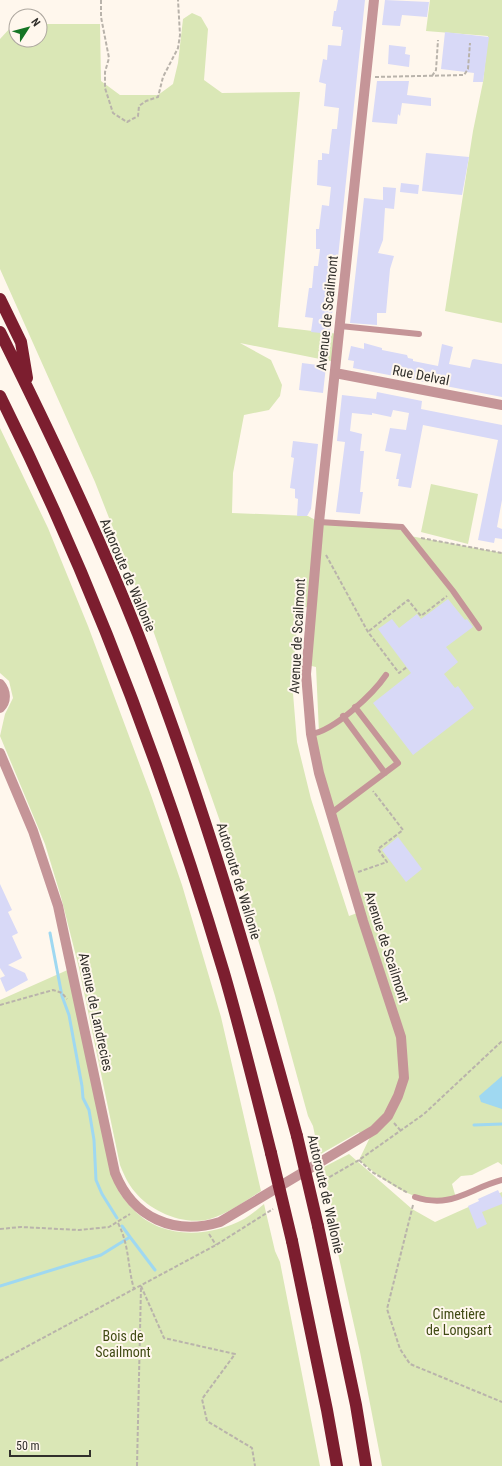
<svg xmlns="http://www.w3.org/2000/svg" width="502" height="1466" font-family="'Roboto Condensed',sans-serif">
	<style>
		.green { fill: #dae7b6; fill-rule: evenodd }
		.water { fill: #9fd8f1 }
		.lines { fill: none; stroke-linecap: round; stroke-linejoin: round }
		.stream { stroke: #9fd8f1; stroke-width: 3 }
		.building { fill: #d8d9f7 }
		.path { stroke: #b9b3ab; stroke-width: 2; stroke-dasharray: 4 2; stroke-linecap: butt }
		.service { stroke: #c59598; stroke-width: 6 }
		.minor { stroke: #c59598; stroke-width: 10 }
		.motorway { stroke: #7c1e2f; stroke-width: 12 }
		.motorway-bridge { stroke: #7c1e2f; stroke-width: 12 }
		.labels { text-anchor: middle; stroke-width: 4; stroke-linejoin: round; paint-order: stroke }
		.street-label { font-size: 14px; fill: #312f2b; stroke: #fff7ed }
		.park-label { font-size: 14px; fill: #414b14; stroke: #fff7ed }
	</style>
	<rect width="100%" height="100%" fill="#fff7ed"/>
	<path class="green" d="M430,0h72v323l-57,-12 28,-180 10,-49 5,-46 -62,-5z
		M192,13l9,4 7,12 -4,51 18,13 78,-1 -22,235 61,7 -4,28 -95,-19 31,17 11,25 -2,11 -11,14 -25,5 -11,58 -1,40 76,3 11,6 77,5 14,9 92,17v612l-4,-3 -26,13 -11,1 -9,8 4,14c-36,11 -71,-16 -97,-38l14,-29 -11,7 -3,-6 -40,23 -6,-29 -5,-10 -33,-120 -39,-129 -82,-234 -59,-151 -95,-213v-230l11,-12 5,-1v14h24v-16h60l1,57 19,14h38l15,-11 5,-21 5,-44zM299,606l12,2 -4,57 9,2 3,66 -8,1 49,178 -11,4 -38,-117 -14,-57 -5,-61z
		M0,428l48,100 40,98 63,169 31,90 39,132 40,174c-16,10 -32,22 -51,28 -25,7 -59,-7 -75,-27 -7,-8 -11,-17 -15,-27l-41,-197 -18,-71 -16,-53 -45,-108 5,-22 8,-16 -4,-17 -9,-8z
		M431,484l47,10 -10,50 -47,-12z
		M72,968l43,205c-1,15 6,23 16,34 29,33 78,31 113,12 7,-4 14,-10 20,-15l11,47 5,11 40,204h-320v-466z
		M349,1154l63,55 23,13 67,-30v274h-120l-22,-114 -25,-112 -1,-23 -12,-49z"/>
	<path class="water" d="M502,1076v33l-21,-7 -2,-6z"/>
	<g class="lines">
		<path class="stream" d="M50,933l12,63 7,19 13,71 1,12 6,12 5,30 2,40 6,14 15,24
			M474,1125l28,-1
			M122,1226l8,11
			M0,1286l101,-31 29,-18 25,33"/>
	</g>
	<path class="building" d="M338,0h27l-35,334 -19,-2 2,-14 -8,-1 4,-29h3l2,-22h4l2,-17h-4v-20h3l3,-24 7,1 2,-19 -14,-2 1,-25h4v-7l7,1 3,-25h5l2,-21 -15,-2 2,-22 -7,-2 4,-23 4,1 1,-15 13,1 2,-16h-2v-3l-9,-1 2,-15h2z
		M385,0l44,2 -2,15 -25,-2 -2,11 -18,-1z
		M445,32l44,5 -6,45h-10l1,-9 -33,-4z
		M389,45l17,2 -1,7 5,1 -1,12 -21,-3z
		M377,81h32l-2,14 24,3v8l-29,-3 -2,13 -2,-2 -1,10 -25,-2z
		M426,153l43,4 -7,38 -40,-4z
		M401,183l18,2 -1,9 -18,-2z
		M383,187l13,1 -2,21 -9,-1 -2,32 -5,13 16,3 -4,13 -4,44h-9v12l-27,-2 14,-125 19,2z
		M364,343l18,5v2l25,5 1,3 5,1v2l25,5 4,-22 11,3 -4,17 21,4 2,-8 2,-1 28,5v33l-149,-29 1,-7 -6,-1 3,-14 13,3z
		M302,363l24,3 -3,27 -24,-3z
		M377,392l45,9 -1,8 81,16v75l-5,27 5,2v10l-7,-1 -1,5 -16,-3 20,-100 -75,-15 -12,63 -13,-2 1,-7h-3l5,-25 -16,-3 5,-23 16,2 3,-17 -16,-3 -2,7 -19,-4v2l-20,-2 -2,18 12,3 -2,17h4l-4,41h3l-3,22 -24,-2 9,-70 -8,-1 5,-46 34,4z
		M293,441l25,3 -7,65 -4,7h-10l1,-17 -3,-1v-9l-5,-1 4,-30 -3,-1z
		M448,599l17,21 2,-1 6,8 -27,20 12,15 -14,12 11,14 3,-2 16,22 -61,47 -40,-52 38,-30 -33,-44 14,-10 7,9 18,-14 4,5z
		M398,837l24,32 -16,13 -24,-32z
		M0,884l12,26 -4,2 10,21 -6,3 10,22 -14,7 17,8 3,7 -22,12 -6,-14 5,-2 -5,-8z
		M498,1190l4,8v6l-20,8 5,12 -10,5 -9,-23 11,-5 -1,-2z"/>
	<g class="lines">
		<path class="path" d="M101,0v17l8,41 -4,14v16l8,25 14,9 11,-6 1,-10 7,-5 12,-4 5,-20 15,-29 2,-13 -2,-35
			M432,76l4,-6 2,-30
			M375,77l89,-2 4,-6 2,-26
			M421,538l81,15
			M326,555l42,77 31,41 8,-6
			M369,631l39,-31 13,16 26,-20
			M358,872l29,-10 -9,-13 25,-19 -30,-39
			M0,1005l53,-15 9,3 5,6
			M394,1123l7,8
			M359,1160l13,12 36,21
			M319,1183l40,-23 65,-46 78,-73
			M413,1205l-26,104 13,40 10,15 92,38
			M118,1223c12,24 9,42 16,66
			M0,1229l21,-2 58,3 30,-3 21,-13
			M209,1234l7,11
			M141,1286l23,52 71,16 -33,45 5,22 45,27 3,18
			M0,1361l216,-116 57,-36
			M137,1466l4,-179"/>
		<path class="service" d="M340,326l79,8
			M319,522l83,5 51,64 26,37
			M343,716l42,57
			M311,734c23,-3 62,-40 75,-59
			M330,814l68,-51 -43,-56
			M415,1197c37,12 53,-8 87,-17"/>
		<path class="minor" d="M335,373l167,32
			M0,684c6,7 7,17 0,24
			M0,753l33,78 25,75 57,267c18,45 59,63 105,49l154,-92 14,-14 10,-20 6,-18 -3,-41 -38,-116 -44,-148 -8,-39 -5,-60 13,-152 55,-522"/>
		<path class="motorway" d="M0,299l21,43 6,36
			M0,332c49,99 97,199 138,302 64,164 113,332 159,502
			M0,396c91,182 166,382 224,577 17,59 32,120 47,180
			M318,1226l38,179 10,61
			M292,1241l35,169 10,56"/>
		<path class="motorway-bridge" d="M297,1136l21,90
			M271,1153l21,88"/>
	</g>
	<g class="labels">
		<g class="street-label">
			<text transform="translate(327 313) rotate(-84)" y="5">Avenue de Scailmont</text>
			<text transform="translate(421 375) rotate(11)" y="5">Rue Delval</text>
			<text transform="translate(128 575) rotate(67)" y="5">Autoroute de Wallonie</text>
			<text transform="translate(297 636) rotate(-87)" y="5">Avenue de Scailmont</text>
			<text transform="translate(239 881) rotate(73)" y="5">Autoroute de Wallonie</text>
			<text transform="translate(387 947) rotate(72)" y="5">Avenue de Scailmont</text>
			<text transform="translate(96 1012) rotate(78)" y="5">Avenue de Landrecies</text>
			<text transform="translate(326 1194) rotate(77)" y="5">Autoroute de Wallonie</text>
		</g>
		<g class="park-label">
			<text x="459" y="1319">Cimetière<tspan x="459" dy="16">de Longsart</tspan></text>
			<text x="123" y="1341">Bois de<tspan x="123" dy="16">Scailmont</tspan></text>
		</g>
	</g>
	<g transform="translate(28 28) rotate(54)"><circle r="19" fill="#fff7ed" stroke="#ada79f"/>
	<path d="M0-3L7 15L0 10L-7 15Z" fill="#157524"/>
	<text y="-6" font-size="11" font-weight="bold" text-anchor="middle" fill="#312f2b">N</text>
	</g>
	<path d="M10 1450v6h80v-6" fill="none" stroke="#312f2b" stroke-width="2"/>
	<text x="16" y="1450" font-size="12" fill="#312f2b" stroke="#fff7ed" stroke-width="3" paint-order="stroke">50 m</text>
</svg>
